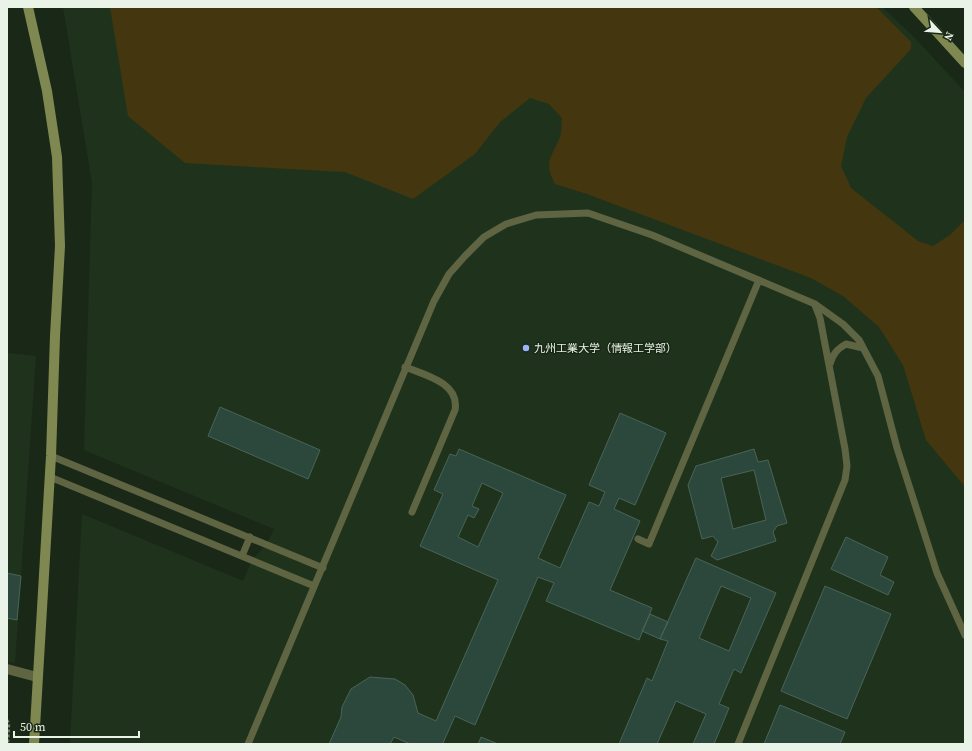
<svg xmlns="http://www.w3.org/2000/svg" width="972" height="751" font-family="'Source Serif 4','Noto Sans JP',serif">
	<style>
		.built { fill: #1f331c }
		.green { fill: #44370f }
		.building { fill: #2c473c; stroke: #496458; fill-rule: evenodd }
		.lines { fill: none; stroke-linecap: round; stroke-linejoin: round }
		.path { stroke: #727f6f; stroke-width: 2.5; stroke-dasharray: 3 2; stroke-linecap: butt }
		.lane { stroke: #5f6442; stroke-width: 7 }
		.street { stroke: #5f6442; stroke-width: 10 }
		.secondary { stroke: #808851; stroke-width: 10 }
		.poi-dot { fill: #9bb4fd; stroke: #1a2917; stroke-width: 1.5 }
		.labels { text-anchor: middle; stroke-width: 3; stroke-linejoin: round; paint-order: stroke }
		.poi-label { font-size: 11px; fill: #e9f3e7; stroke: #1a2917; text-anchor: start }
	</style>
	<rect width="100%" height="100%" fill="#1a2917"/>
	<path class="built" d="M63,7h819l32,30 51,55v652h-895l12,-230 161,67 9,-21 15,-16 7,-15 -190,-79 8,-267z
		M7,353l29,3 -21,307 -8,-2z"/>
	<path class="green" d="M110,7h766l35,35v7l-45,49 -19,39 -6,29 10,22 67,53 15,5 17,-11 15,-15v267l-39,-47 -23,-75 -24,-38 -36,-31 -32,-18 -224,-84 -32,-10c-12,-24 -3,-26 5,-47 2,-6 1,-13 2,-19l-13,-14 -19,-6 -30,24 -25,32 -62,45 -68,-27 -160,-9 -57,-47z"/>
	<path class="building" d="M220,407l100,43 -12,29 -100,-43z
		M620,413l46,20 -31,72 -16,-7 -5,11 26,12 -30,69 42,18 -13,32 -93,-39 8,-18 -16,-6 -63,148 -20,-9 -12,27 3,1h-36l-16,-7 -4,7h-61l12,-27 1,-10 9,-18 19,-12 25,2 10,6 8,10 5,18 18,8 62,-141 -78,-34 23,-52 -9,-4 16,-36 6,2 3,-7 107,46 -28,63 22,10 29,-66 10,4 6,-14 -16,-7zM482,483l21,10 -25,54 -20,-10 10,-22 6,3 5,-9 -7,-3z
		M754,449l4,13 10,-2 19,63 -10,3 -4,6 3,9 -59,19 -6,-4 7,-14 -5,-6 -11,3 -14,-54 8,-19zM754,470l12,50 -33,9 -12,-51z
		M846,537l42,20 -8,18 14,7 -6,13 -57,-26z
		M696,558l80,35 -35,80 -7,-4 -15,35 10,4 -15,36h-21l13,-30 -30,-13 -19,43h-38l28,-66 5,3 16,-40 -8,-2zM721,586l30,12 -22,53 -30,-13z
		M7,573l14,3 -4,44 -10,-2z
		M825,586l66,28 -44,105 -66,-28z
		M650,614l18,8 -8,17 -18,-8z
		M780,705l65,27 -5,12h-76z
		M481,737l17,7h-20z"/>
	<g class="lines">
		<path class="path" d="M7,720l2,3 -1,21"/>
		<path class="lane" d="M830,364c3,-10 7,-15 16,-20l17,4
			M405,367c20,8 55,16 50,43l-43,102
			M51,456l272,112
			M50,477l264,109
			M638,539l11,5 110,-264
			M242,556l8,-19
			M248,744l186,-443 15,-27 16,-18 19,-19 22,-13 30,-9 52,-2 64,22 163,69 28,20 16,16 19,36 19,72 40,125 28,62
			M738,744l107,-264 2,-14 -2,-17 -25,-131 -5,-13"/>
		<path class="street" d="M7,669l30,8"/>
		<path class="secondary" d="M28,7l19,84 10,66 3,89 -5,90 -4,120 -17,288
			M914,7l51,56"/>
	</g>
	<circle class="poi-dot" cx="526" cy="348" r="4"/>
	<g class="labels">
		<g class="poi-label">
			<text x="534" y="352">九州工業大学（情報工学部）</text>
		</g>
	</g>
	<rect width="972" height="751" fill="none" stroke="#e9f3e7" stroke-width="16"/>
	<g transform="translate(940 32) rotate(116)" stroke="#1a2917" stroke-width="3" paint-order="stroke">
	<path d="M0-3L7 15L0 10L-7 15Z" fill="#e9f3e7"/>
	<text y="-6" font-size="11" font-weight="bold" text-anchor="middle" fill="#e9f3e7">N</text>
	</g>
	<path d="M14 731v6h125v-6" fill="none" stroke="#e9f3e7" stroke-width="2"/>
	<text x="20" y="731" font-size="12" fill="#e9f3e7" stroke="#1a2917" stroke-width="3" paint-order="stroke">50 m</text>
</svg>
